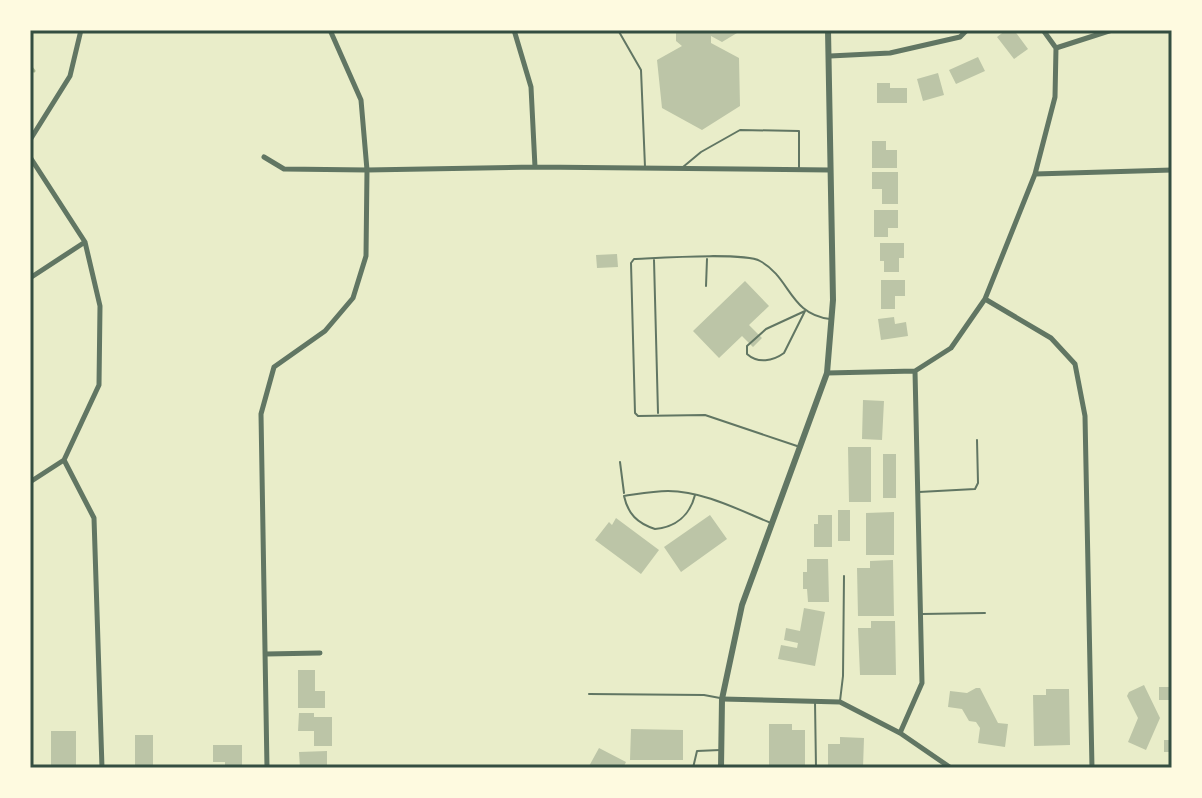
<svg xmlns="http://www.w3.org/2000/svg" width="1202" height="798" font-family="Overpass,sans-serif">
	<style>
		.lines { fill: none; stroke-linecap: round; stroke-linejoin: round }
		.stream { stroke: #a3b18a; stroke-width: 3 }
		.building { fill: #bcc5a7 }
		.service { stroke: #617663; stroke-width: 2 }
		.minor { stroke: #617663; stroke-width: 5 }
		.tertiary { stroke: #617663; stroke-width: 6 }
		.neatline { fill: none; stroke: #344e41; stroke-width: 3 }
	</style>
	<rect width="100%" height="100%" fill="#e9edc9"/>
	<g class="lines">
		<path class="stream" d="M30,66l4,5"/>
	</g>
	<path class="building" d="M676,30h66l-20,12 -11,-6v7l28,15 1,48 -38,24 -40,-22 -5,-48 25,-14 -6,-5z
		M1006,30h8l14,19 -14,10 -17,-22z
		M978,57l7,14 -29,13 -7,-14z
		M938,73l6,22 -21,6 -6,-22z
		M877,83h13v5h17v15h-30z
		M872,141h14v9h11v18h-25z
		M872,172h26v32h-16v-15h-10z
		M874,210h24v18h-10v9h-14z
		M880,243h24v15h-5v14h-15v-11h-4z
		M617,254l1,13 -21,1 -1,-13z
		M881,280h24v16h-10v13h-14z
		M745,281l24,25 -20,19 13,13 -9,9 -11,-11 -23,22 -26,-27z
		M894,317l1,7 11,-2 2,14 -27,4 -3,-21z
		M863,400l21,1 -2,39 -20,-1z
		M848,447h23v55h-22z
		M883,454h13v44h-13z
		M838,510h12v31h-12z
		M894,512v43h-28v-42z
		M710,515l17,24 -46,33 -17,-25z
		M818,515h14v32h-18v-23h4z
		M616,518l43,32 -18,24 -46,-34 14,-18 3,3z
		M807,559h21l1,43h-21l-1,-13h-4v-17h4z
		M893,560l1,56h-36l-1,-48h13v-7z
		M804,608l21,4 -10,54 -37,-7 3,-14 16,3 1,-5 -14,-3 2,-12 14,3z
		M871,621h24l1,54h-36l-2,-47h13z
		M298,670h17v21h10v17h-27z
		M1144,685l16,33 -14,32 -18,-8 10,-24 -11,-22 2,-4z
		M1159,687h13v13h-13z
		M976,688h4l18,35 10,1 -3,23 -27,-4 2,-15 -4,-6 -7,-1 -7,-12 -14,-2 2,-16 17,2z
		M1046,689h23l1,56 -36,1 -1,-51h13z
		M299,713h15v4h18v29h-18v-15h-16z
		M769,724h23v6h13v38h-36z
		M631,729l52,1v30h-53z
		M51,731h25v36h-25z
		M135,735h18v32h-18z
		M840,737l24,1 -1,30h-35v-24h12z
		M1164,740h8v12h-8z
		M213,745h29v23h-17v-6h-12z
		M599,748l27,14 -3,6h-35z
		M327,751v17h-27l-1,-16z"/>
	<g class="lines">
		<path class="service" d="M618,30l23,40 4,97
			M683,167l18,-15 39,-22 59,1v37
			M654,260l4,153
			M706,286l1,-27
			M805,311l-21,42c-11,8 -26,11 -37,1v-8l19,-17z
			M797,446l-92,-31 -67,1 -3,-3 -4,-150 3,-4c23,-1 110,-7 126,2 31,17 29,53 70,58
			M620,462l4,31
			M919,492l56,-3 3,-6 -1,-43
			M695,495c-5,20 -19,32 -40,34 -18,-6 -27,-15 -31,-33 14,-2 29,-5 44,-5 35,0 71,19 103,32
			M922,614l63,-1
			M589,694l115,1 16,3
			M840,701l3,-25 1,-100
			M815,702l1,66
			M693,768l4,-17 23,-1"/>
		<path class="minor" d="M514,30l17,57 4,80
			M1056,48l56,-18
			M830,56l60,-3 70,-16 7,-7
			M30,140l40,-64 11,-46
			M30,157l55,85 15,64 -1,79 -35,75 -34,22
			M264,157l20,12 83,1 168,-3 295,3
			M1035,174l137,-4
			M30,278l55,-36
			M985,299l66,39 24,26 10,52 7,352
			M827,373l88,-2 36,-23 34,-49 50,-125 20,-77 1,-49 -13,-18
			M64,460l30,58 8,250
			M266,654l54,-1
			M722,699l118,3 60,31 51,35
			M900,733l22,-50 -7,-312
			M267,768l-6,-354 13,-47 51,-36 28,-33 13,-42 1,-86 -6,-70 -31,-70"/>
		<path class="tertiary" d="M721,768l1,-69 20,-94 85,-232 6,-73 -5,-270"/>
	</g>
	<rect width="1202" height="798" fill="none" stroke="#fefae0" stroke-width="64"/>
	<rect x="32" y="32" width="1138" height="734" class="neatline"/>
</svg>
